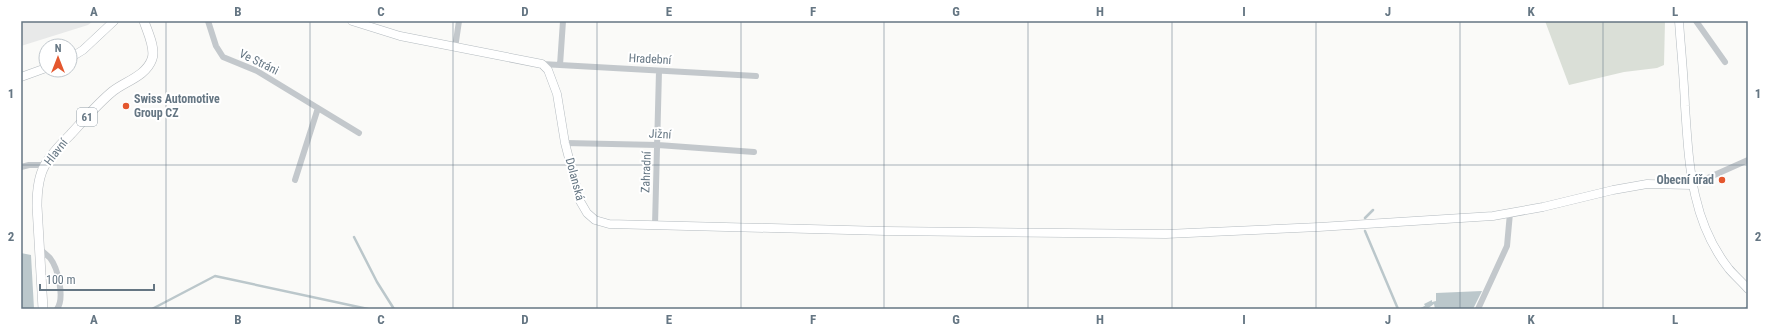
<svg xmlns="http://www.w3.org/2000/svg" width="1769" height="330" font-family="'Roboto Condensed',sans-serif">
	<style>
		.built { fill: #e8e9e9 }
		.green { fill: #dadfd7 }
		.water { fill: #bbc7cb }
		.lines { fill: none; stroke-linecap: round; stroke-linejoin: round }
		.stream { stroke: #bbc7cb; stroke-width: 2.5 }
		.secondary-casing { stroke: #b3babf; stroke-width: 9 }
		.primary-casing { stroke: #b5babe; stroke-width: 10 }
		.street { stroke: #c3c8cc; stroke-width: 6 }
		.secondary { stroke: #fff; stroke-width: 8 }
		.primary { stroke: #fff; stroke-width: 9 }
		.grid { fill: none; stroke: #657683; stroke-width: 1; stroke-opacity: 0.55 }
		.poi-dot { fill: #e4572e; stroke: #fff; stroke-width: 1.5 }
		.labels { text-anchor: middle; stroke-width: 4; stroke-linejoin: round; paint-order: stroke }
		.shield { fill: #fff; stroke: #939fa8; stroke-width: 1 }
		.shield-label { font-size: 11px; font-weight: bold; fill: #657683 }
		.street-label { font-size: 12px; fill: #657683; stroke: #fff }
		.poi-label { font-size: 12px; font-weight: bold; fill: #657683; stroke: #fff; text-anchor: start }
		.neatline { fill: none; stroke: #657683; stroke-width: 1.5 }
		.grid-label { font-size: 13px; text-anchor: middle; font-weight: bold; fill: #657683 }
	</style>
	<rect width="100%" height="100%" fill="#fafaf8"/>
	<path class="built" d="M21,21h72l-5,4 -67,21z"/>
	<path class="green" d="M1545,21h120l-1,44 -7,3 -33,4 -55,13z"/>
	<path class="water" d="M21,253l10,2 3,54h-13z
		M1482,291l-9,18h-38l-1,-5 -7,5 -3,-5 8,-4v2l4,-1v-8z"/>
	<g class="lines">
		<path class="stream" d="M1365,218l8,-8
			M1365,231l33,78
			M354,237l23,45 17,27
			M152,309l63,-33 153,33
			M1421,309l6,-3
			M1745,309l3,-2"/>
		<defs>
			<path id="secondary" d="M352,21l48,15 142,28 6,6 9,24 8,49 15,58 7,12 8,7 14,4 277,7 280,3 153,-7 174,-11 50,-9 70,-17 34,-6 45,1
				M1679,21c2,29 5,57 6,85 4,58 6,115 44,163 6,7 13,13 19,20
				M70,58l13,-8 31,-29
				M21,77l25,-9"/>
			<path id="primary" d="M43,309l-6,-103c0,-13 1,-29 8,-41 6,-11 16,-21 25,-30 14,-15 27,-31 43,-44 13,-10 33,-15 39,-32 4,-11 -5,-28 -8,-38"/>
		</defs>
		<use href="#secondary" class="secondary-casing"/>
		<use href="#primary" class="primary-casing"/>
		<path class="street" d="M208,21l8,25 7,11 34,14 102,62
			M1696,21l29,41
			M455,48l4,-27
			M542,64l214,12
			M560,65l3,-44
			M565,143l93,2 96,7
			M21,167l8,-2h16
			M295,180l23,-72
			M1692,185l56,-25
			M655,225l4,-154
			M40,249c3,3 7,6 10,9 8,10 15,40 7,51
			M1478,309l29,-63 3,-33"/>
		<use href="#secondary" class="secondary"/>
		<use href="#primary" class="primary"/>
	</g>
	<path class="grid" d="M166,21v288M310,21v288M453,21v288M597,21v288M741,21v288M884,21v288M1028,21v288M1172,21v288M1316,21v288M1460,21v288M1603,21v288M21,165h1727"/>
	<g class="poi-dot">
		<circle cx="126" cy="106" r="4"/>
		<circle cx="1722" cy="180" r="4"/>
	</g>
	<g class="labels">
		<rect class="shield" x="77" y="108" width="20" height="18" rx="3"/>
		<g class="shield-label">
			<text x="87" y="121">61</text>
		</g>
		<g class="street-label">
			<text transform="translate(650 59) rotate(3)" y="4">Hradební</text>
			<text transform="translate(259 62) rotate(26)" y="4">Ve Stráni</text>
			<text transform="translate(660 134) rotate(3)" y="4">Jižní</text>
			<text transform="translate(56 152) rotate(-52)" y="4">Hlavní</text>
			<text transform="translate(646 172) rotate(-88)" y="4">Zahradní</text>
			<text transform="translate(575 179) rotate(75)" y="4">Dolanská</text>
		</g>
		<g class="poi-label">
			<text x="134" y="103">Swiss Automotive<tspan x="134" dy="14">Group CZ</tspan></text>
			<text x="1714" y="184" text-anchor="end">Obecní úřad</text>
		</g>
	</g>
	<rect width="1769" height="330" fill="none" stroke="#ffffff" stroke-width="44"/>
	<g transform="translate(58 58)"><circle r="19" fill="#ffffff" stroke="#c1c8cd"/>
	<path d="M0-3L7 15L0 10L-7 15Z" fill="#e4572e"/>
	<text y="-6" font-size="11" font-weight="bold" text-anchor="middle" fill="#657683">N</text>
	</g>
	<path d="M40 284v6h114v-6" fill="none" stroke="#657683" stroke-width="2"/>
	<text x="46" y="284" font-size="12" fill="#657683" stroke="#ffffff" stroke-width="3" paint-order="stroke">100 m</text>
	<rect x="22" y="22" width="1725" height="286" class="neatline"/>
	<g class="grid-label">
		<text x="94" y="16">A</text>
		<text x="238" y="16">B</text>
		<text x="381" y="16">C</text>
		<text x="525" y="16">D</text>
		<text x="669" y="16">E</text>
		<text x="813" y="16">F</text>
		<text x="956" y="16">G</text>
		<text x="1100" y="16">H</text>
		<text x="1244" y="16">I</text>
		<text x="1388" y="16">J</text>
		<text x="1531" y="16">K</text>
		<text x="1675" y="16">L</text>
		<text x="11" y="98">1</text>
		<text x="1758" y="98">1</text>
		<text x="11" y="241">2</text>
		<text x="1758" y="241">2</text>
		<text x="94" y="324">A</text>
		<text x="238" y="324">B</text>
		<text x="381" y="324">C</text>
		<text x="525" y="324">D</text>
		<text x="669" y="324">E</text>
		<text x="813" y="324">F</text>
		<text x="956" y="324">G</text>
		<text x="1100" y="324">H</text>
		<text x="1244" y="324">I</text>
		<text x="1388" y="324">J</text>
		<text x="1531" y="324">K</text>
		<text x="1675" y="324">L</text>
	</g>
</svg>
